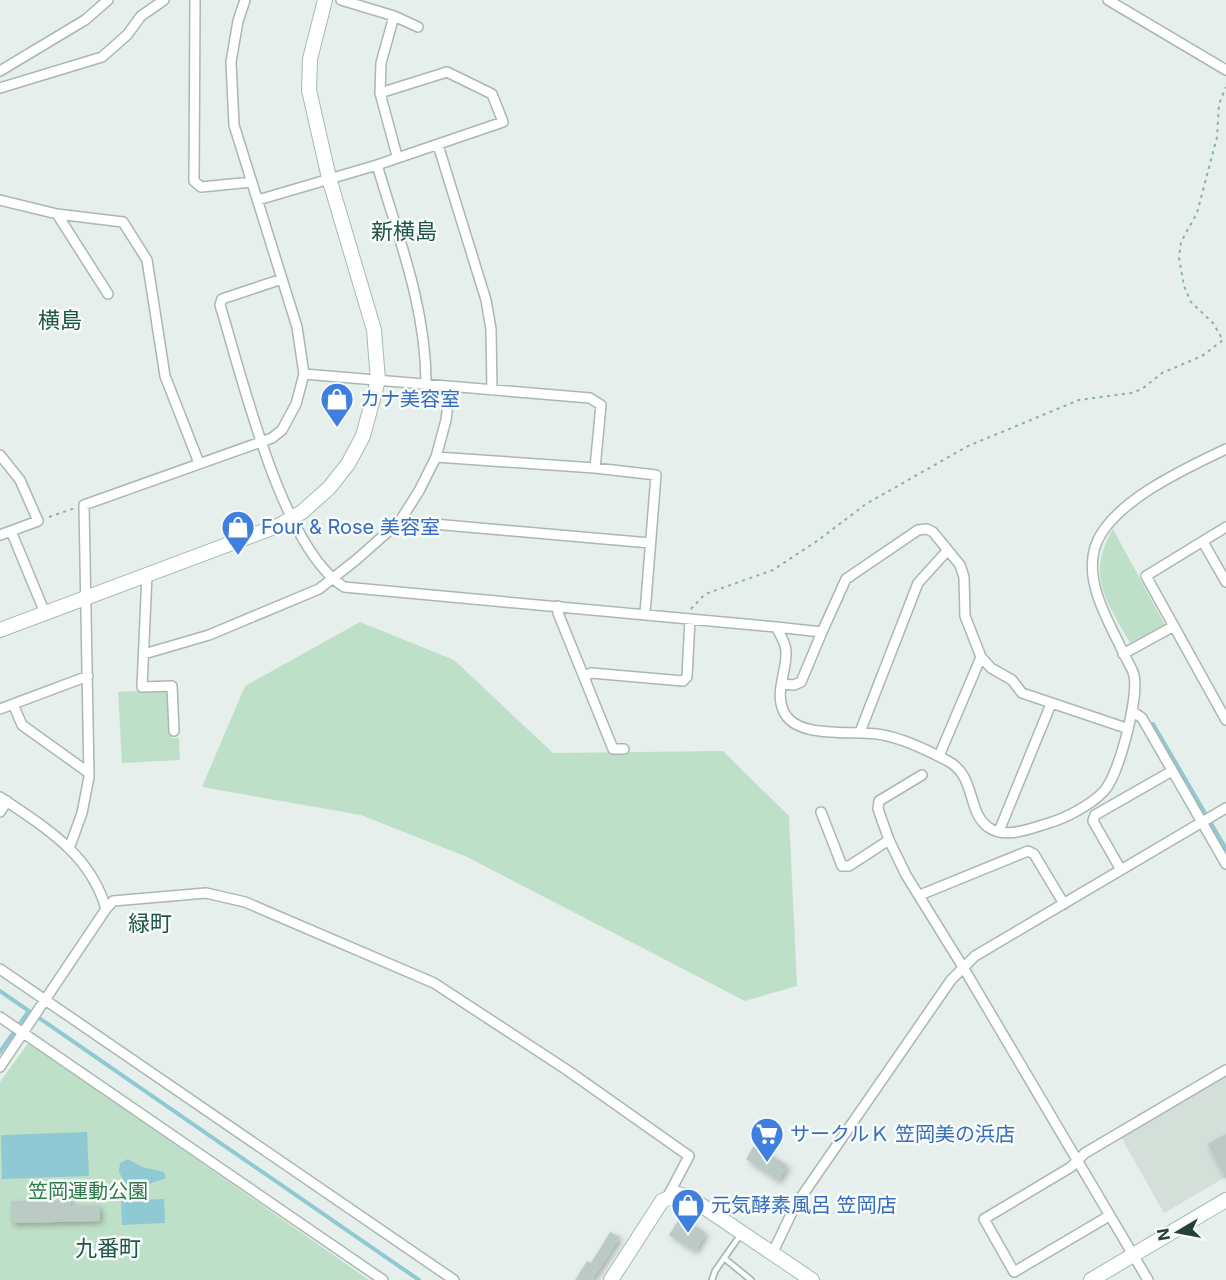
<svg xmlns="http://www.w3.org/2000/svg" width="1226" height="1280" font-family="Inter,'Noto Sans JP',sans-serif">
	<style>
		.built { fill: #d4dfda }
		.green { fill: #bfe0c8 }
		.water { fill: #8ec9d4 }
		.lines { fill: none; stroke-linecap: round; stroke-linejoin: round }
		.stream { stroke: #8ec9d4; stroke-width: 4 }
		.building { fill: #bbcac4; filter: url(#shadow) }
		.lane-casing { stroke: #a8b8b2; stroke-width: 8 }
		.street-casing { stroke: #a8b8b2; stroke-width: 12 }
		.secondary-casing { stroke: #a4bbb3; stroke-width: 16 }
		.path { stroke: #86b3a5; stroke-width: 2; stroke-dasharray: 3 4.5; stroke-linecap: butt }
		.lane { stroke: #fff; stroke-width: 4.5 }
		.street { stroke: #fff; stroke-width: 9 }
		.secondary { stroke: #fff; stroke-width: 14 }
		.labels { text-anchor: middle; stroke-width: 5; stroke-linejoin: round; paint-order: stroke }
		.shop-label { font-size: 20px; fill: #366cbe; stroke: #f7fbf9; text-anchor: start }
		.park-label { font-size: 20px; fill: #2d7a4b; stroke: #f7fbf9 }
		.quarter-label { font-size: 22px; fill: #1f5548; stroke: #f7fbf9 }
	</style>
	<defs>
		<filter id="shadow"><feDropShadow dx="3" dy="3" stdDeviation="3" flood-color="#0004"/></filter>
	</defs>
	<rect width="100%" height="100%" fill="#e6efeb"/>
	<path class="built" d="M1226,1070v64l-19,11 19,32 -62,36 -46,-81z"/>
	<path class="green" d="M1113,529l52,96 -35,18c-23,-42 -45,-67 -17,-114z
		M360,622l94,38 99,93 170,-2 66,65 8,170 -52,15 -278,-144 -106,-42 -159,-28 43,-101z
		M168,689l3,49h8l1,22 -58,3 -4,-71z
		M29,1042l340,238h-369v-198z"/>
	<path class="water" d="M87,1132l2,44 -87,3 -1,-44z
		M128,1159l14,8 22,5 2,6 -29,10 -12,-5 -6,-11 1,-9z
		M164,1199l1,24 -43,2 -1,-24z"/>
	<g class="lines">
		<path class="stream" d="M1153,724l73,125
			M0,991l419,289
			M0,1052l28,-40"/>
	</g>
	<path class="building" d="M1226,1134v45l-19,-35z
		M755,1144l33,22 -10,15 -32,-22z
		M71,1200v6l28,-1 1,16 -89,2v-22z
		M681,1216l25,17 -11,18 -26,-16z
		M610,1232l10,5 -28,43h-17l12,-19 4,2z"/>
	<g class="lines">
		<defs>
			<path id="lane" d="M724,1258l27,22
				M712,1280l3,-9 26,-37"/>
			<path id="street" d="M195,0l-1,181 7,6 51,-5
				M341,0l53,16 24,11
				M1108,0l118,70
				M394,16l-13,47 -1,30 17,63
				M0,71l85,-51 23,-20
				M0,88l102,-31 25,-22 14,-19 23,-16
				M438,145l48,155 5,29 1,61
				M377,165c21,71 49,142 49,218
				M0,200l57,14 51,80
				M258,200l119,-35 126,-43 -11,-28 -45,-22 -67,21
				M57,214l66,8 24,38 18,116 34,87
				M282,279l-60,20 -2,6c22,71 61,242 124,282l432,40c4,7 10,16 10,25 1,18 -11,40 -3,58 12,31 72,19 100,25 21,4 44,15 63,25 31,15 20,51 42,67 17,13 43,1 61,-4 17,-5 42,-18 55,-32 15,-16 35,-94 30,-116 -2,-7 -7,-14 -10,-21 -15,-32 -40,-71 -29,-107 14,-44 91,-79 131,-98
				M304,374l286,24 11,7 -6,63
				M0,455l20,25 18,41 -38,14
				M436,457l159,11 61,7 -11,138
				M400,521l250,22
				M1226,527l-80,49 80,144
				M11,531l34,82
				M1203,542l23,40
				M147,574l-5,113 30,-1 2,45
				M558,606v7l55,136h11
				M776,627l46,5 24,-53 72,-49 9,-1 6,3 27,33 4,12 1,39 16,41 10,11 21,12 10,13 104,35
				M144,654l65,-19 110,-46 37,-29 44,-39 19,-30 17,-34 10,-37 4,-33
				M1123,654l51,-28
				M584,676l7,-3 92,8 4,-4 3,-58
				M782,684l12,1 7,-3 21,-50
				M13,704l9,21 67,48
				M0,709l88,-33
				M1132,711l10,7 84,146
				M860,732l58,-149 29,-32
				M939,756l42,-99
				M922,775l-43,26 -1,8 11,31 17,35 57,92 185,313
				M0,797c44,30 90,56 106,112
				M0,812l7,-11
				M821,812l21,54h7l40,-26
				M999,831l52,-127
				M70,846l12,-33 7,-36 -5,-272 188,-67 10,-8 14,-26 8,-30 -7,-47 -63,-202 -3,-63 7,-41 7,-21
				M1121,870l-28,-49 2,-6 77,-44
				M920,895l108,-44 6,3 30,50
				M0,969l454,311
				M0,1017l383,263
				M0,1067l106,-158 7,-8 93,-8 39,9 189,81 133,87 122,86 -21,40
				M1109,1216l-95,56 -30,-53 87,-52 14,-14 141,-83
				M772,1254l23,-48 156,-226 24,-24 251,-148"/>
			<path id="secondary" d="M0,630l280,-105 22,-13 27,-24 19,-24 15,-28 15,-56 -4,-50 -45,-152 -20,-88 1,-31 15,-59
				M611,1280l51,-79 16,-7 11,3 123,83
				M1091,1280l135,-80"/>
		</defs>
		<use href="#lane" class="lane-casing"/>
		<use href="#street" class="street-casing"/>
		<use href="#secondary" class="secondary-casing"/>
		<path class="path" d="M49,517l26,-9
			M691,609l14,-15 68,-24 44,-29 49,-37 102,-58 111,-46 52,-7 11,-4 20,-16 40,-17 21,-16 -10,-17 -22,-21 -7,-16 -5,-28 2,-16 16,-29 20,-76 2,-33 7,-17"/>
		<use href="#lane" class="lane"/>
		<use href="#street" class="street"/>
		<use href="#secondary" class="secondary"/>
	</g>
	<defs>
		<symbol id="shop-pin" viewBox="-11 -11 22 30"><path d="M0 17L-7.5 6A9.5 9.5 0 1 1 7.5 6Z" fill="#3f7fe0" stroke="#f7fbf9"/><path d="M-5-2.5h2.3a2.7 3.5 0 0 1 5.4 0H5L5.5 6h-11ZM-1.5-2.5h3a1.5 2.3 0 0 0-3 0Z" fill="#fff"/></symbol>
		<symbol id="supermarket-pin" viewBox="-11 -11 22 30"><path d="M0 17L-7.5 6A9.5 9.5 0 1 1 7.5 6Z" fill="#3f7fe0" stroke="#f7fbf9"/><path d="M-6-5.5h2.5l.6 2H6L4.5 2H-2.5L-4.4-4H-6ZM-1.5 3.2a1.3 1.3 0 1 0 .1 0ZM3 3.2a1.3 1.3 0 1 0 .1 0Z" fill="#fff"/></symbol>
	</defs>
	<g fill-rule="evenodd">
		<use href="#shop-pin" x="318" y="380" width="38" height="52"/>
		<use href="#shop-pin" x="219" y="508" width="38" height="52"/>
		<use href="#supermarket-pin" x="748" y="1115" width="38" height="52"/>
		<use href="#shop-pin" x="669" y="1186" width="38" height="52"/>
	</g>
	<g class="labels">
		<g class="shop-label">
			<text x="360" y="406">カナ美容室</text>
			<text x="261" y="534">Four &amp; Rose 美容室</text>
			<text x="790" y="1141">サークルＫ 笠岡美の浜店</text>
			<text x="711" y="1212">元気酵素風呂 笠岡店</text>
		</g>
		<g class="park-label">
			<text x="88" y="1198">笠岡運動公園</text>
		</g>
		<g class="quarter-label">
			<text x="404" y="239">新横島</text>
			<text x="60" y="328">横島</text>
			<text x="150" y="931">緑町</text>
			<text x="108" y="1256">九番町</text>
		</g>
	</g>
	<g transform="translate(1178 1232) rotate(260)" stroke="#f7fbf9" stroke-width="4.5" paint-order="stroke">
	<path d="M0-4.5L10 22L0 15L-10 22Z" fill="#24423a"/>
	<text y="-9" font-size="16" font-weight="bold" text-anchor="middle" fill="#24423a">N</text>
	</g>
</svg>
